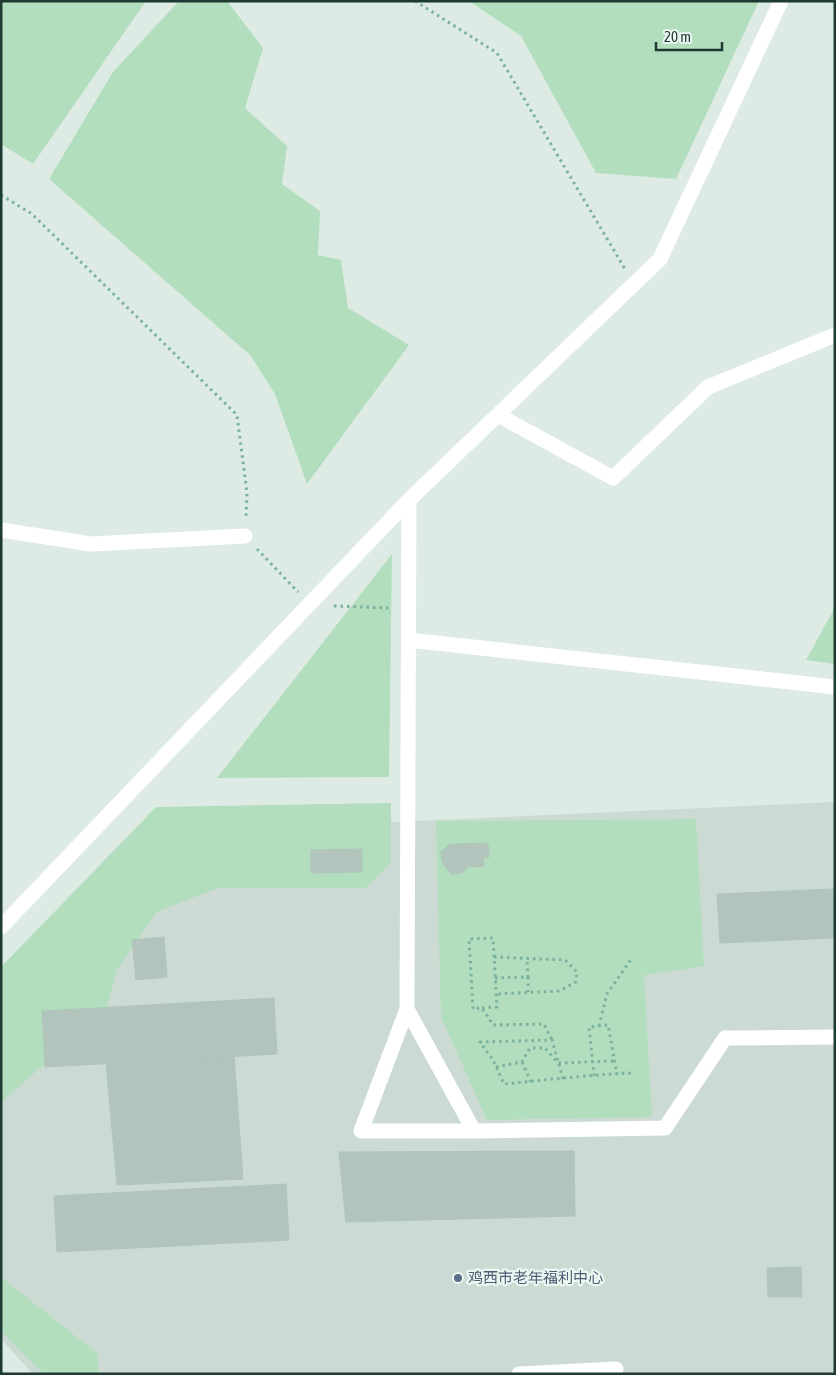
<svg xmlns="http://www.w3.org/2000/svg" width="836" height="1375" font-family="'Asap Condensed','Noto Sans SC',sans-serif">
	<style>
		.built { fill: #cbdad3 }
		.green { fill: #b3debe }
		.building { fill: #b2c5bd; stroke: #afc5bb }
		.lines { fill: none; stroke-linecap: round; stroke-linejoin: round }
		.path { stroke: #7ab19f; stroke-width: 3; stroke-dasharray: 2.5 4; stroke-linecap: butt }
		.minor { stroke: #fff; stroke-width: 15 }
		.service-dot { fill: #5c6f8a; stroke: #edf7f2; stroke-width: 2 }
		.labels { text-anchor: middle; stroke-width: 4.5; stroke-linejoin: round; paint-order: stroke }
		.service-label { font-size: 15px; fill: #4e5e75; stroke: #edf7f2; text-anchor: start }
	</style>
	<rect width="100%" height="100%" fill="#ddebe4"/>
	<path class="built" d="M835,802v572h-802l-32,-35v-326l171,-181z"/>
	<path class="green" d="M1,1h145l-113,163 -32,-20z
		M179,1h48l36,47 -18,60 42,38 -5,38 38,27 -2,44 23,5 7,48 61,37 -102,139 -32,-90 -24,-38 -202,-177 64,-107z
		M469,1h290l-83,178 -80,-6 -75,-137z
		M392,554l-3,223 -172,1z
		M835,607v57l-29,-4z
		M391,803v60l-26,25h-147l-61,24 -40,57 -11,42 -82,71 -23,21v-136l155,-160z
		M696,819l8,147 -60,9 8,142 -165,3 -46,-103 -5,-196z
		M1,1277l96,76 2,21h-55l-43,-43z"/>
	<path class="building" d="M488,843l1,14 -6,1 1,8 -16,1 -6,6 -11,1 -9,-12 -1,-10 9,-8z
		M362,849v23l-51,1v-23z
		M835,889v49l-115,5 -3,-49z
		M164,937l3,40 -31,3 -4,-40z
		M274,998l3,56 -232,13 -3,-56z
		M234,1056l9,123 -126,6 -11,-122z
		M574,1151l1,65 -229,6 -7,-70z
		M286,1184l3,56 -232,12 -3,-56z
		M801,1267l1,30h-34l-1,-29z"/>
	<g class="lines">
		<path class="path" d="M415,1l82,52 128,216
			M1,195l31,19 205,201 10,78 -1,25
			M257,549l41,43
			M334,606l56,2
			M494,957l71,3 12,12 -1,10 -17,9 -63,3
			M528,977v15
			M495,978l33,-1 -1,-19
			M482,1008l15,-1 -4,-69 -24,1 4,70 9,-1 11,17 51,-1 8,16
			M599,1026l8,-32 25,-36
			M522,1062l9,20
			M496,1067l26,-5 8,-14h15l13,15 56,-2
			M594,1076l-5,-49 19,-2 9,49
			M563,1079l-11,-39 -72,2 13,18 11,24c42,-4 84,-9 127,-11"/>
		<path class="minor" d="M498,415l115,63 95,-91 127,-52
			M409,500l-2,509 -46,122h113
			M1,530l90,14 154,-8
			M409,640l426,47
			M1,927l408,-427 251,-241 121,-258
			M407,1009l67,122 191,-3 60,-90 110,-1
			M519,1374l97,-5"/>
	</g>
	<circle class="service-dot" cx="458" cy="1278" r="5"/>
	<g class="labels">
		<g class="service-label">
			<text x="468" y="1283">鸡西市老年福利中心</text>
		</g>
	</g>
	<rect width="836" height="1375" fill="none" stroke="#1d3b33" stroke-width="5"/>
	<path d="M656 42v8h66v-8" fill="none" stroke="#1d3b33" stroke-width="2.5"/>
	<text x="664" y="42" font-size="15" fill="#1d3b33" stroke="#edf7f2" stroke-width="4" paint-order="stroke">20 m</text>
</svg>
